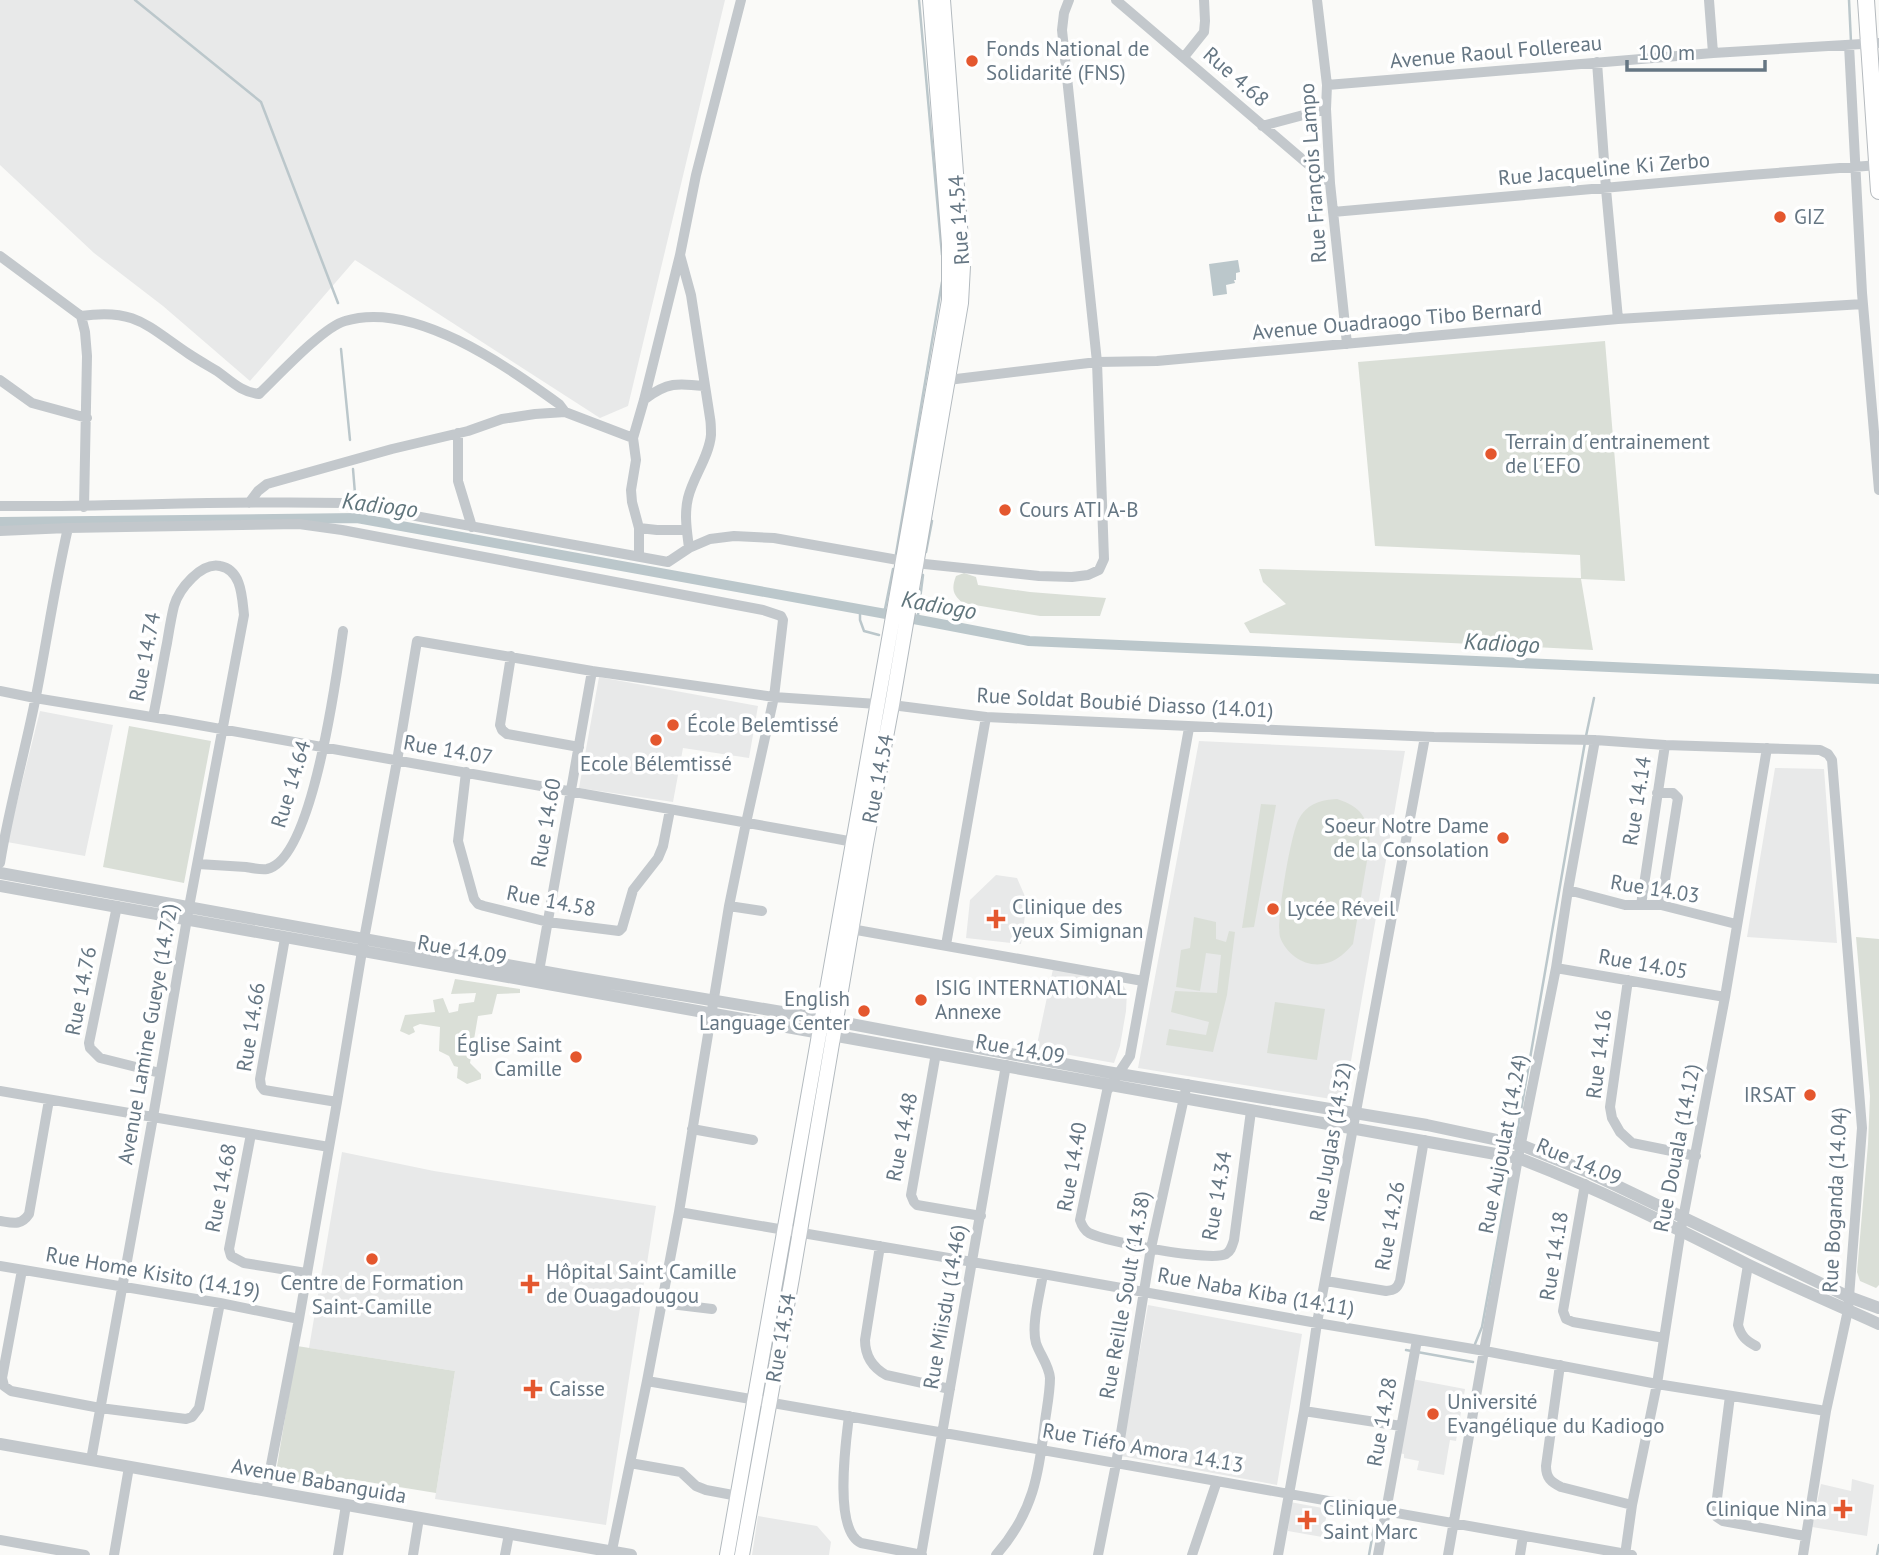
<svg xmlns="http://www.w3.org/2000/svg" width="1879" height="1555" font-family="'PT Sans',sans-serif">
	<style>
		.built { fill: #e8e9e9 }
		.green { fill: #dadfd7 }
		.water { fill: #bbc7cb }
		.lines { fill: none; stroke-linecap: round; stroke-linejoin: round }
		.stream { stroke: #bbc7cb; stroke-width: 2.5 }
		.canal { stroke: #bbc7cb; stroke-width: 10 }
		.secondary-casing { stroke: #b3babf; stroke-width: 16 }
		.primary-casing { stroke: #b5babe; stroke-width: 18 }
		.minor { stroke: #c3c8cc; stroke-width: 10 }
		.tertiary { stroke: #c3c8cc; stroke-width: 12 }
		.secondary { stroke: #fff; stroke-width: 14 }
		.primary { stroke: #fff; stroke-width: 16 }
		.poi-dot { fill: #e4572e; stroke: #fff; stroke-width: 2.5 }
		.labels { text-anchor: middle; stroke-width: 7; stroke-linejoin: round; paint-order: stroke }
		.poi-label { font-size: 21px; fill: #657683; stroke: #fff; text-anchor: start }
		.street-label { font-size: 21px; fill: #657683; stroke: #fff }
		.water-label { font-size: 23px; font-style: italic; fill: #60757c; stroke: #fff }
	</style>
	<rect width="100%" height="100%" fill="#fafaf8"/>
	<path class="built" d="M0,0h725l-97,406 -28,12 -245,-158 -105,121 -87,-75 -69,-53 -94,-88z
		M599,677l159,29 -9,52 -66,-10 -10,54 -94,-14z
		M40,711l73,14 -28,131 -78,-14z
		M1199,741l206,10 -61,350 -206,-33z
		M1775,768l49,1 13,174 -90,-6z
		M996,875l21,3 10,23 -6,43 -55,-6 4,-38z
		M1053,969l68,13 6,10 -1,19 -6,35 -6,17 -78,-14z
		M342,1152l92,19 222,35 -50,319 -171,-26 20,-128 -146,-23z
		M1148,1305l154,29 -25,151 -156,-29z
		M1412,1379l53,10 -9,52 -6,-1 -6,35 -27,-5 2,-9 -15,-3v-4l-6,-1z
		M1852,1479l22,6 -7,51 -55,-9 9,-43 30,7z
		M1290,1502l38,7 -6,28 -34,-6z
		M758,1516l59,10 14,16 -2,13h-77z"/>
	<path class="green" d="M1605,341l20,240 -44,-2 12,71 -343,-17 -6,-10 42,-19 -23,-22 -4,-13 322,9 -1,-23 -205,-9 -17,-184z
		M964,573l12,4 2,8 52,7 76,6 -6,18h-60l-77,-13c-10,-8 -12,-14 -7,-27z
		M129,726l82,15 -27,142 -81,-16z
		M1337,799c24,8 31,18 33,44l-17,101c-7,8 -15,16 -26,19 -19,6 -40,-7 -47,-26 -4,-14 11,-108 20,-120 9,-14 21,-17 37,-18z
		M1261,804l15,1 -22,122 -12,1z
		M1194,917l22,5v17l10,3 3,-11 6,1 -8,63 -14,57 -47,-7 3,-16 37,6 3,-13 -38,-10 4,-21 42,2 4,-38 -15,-2 -6,38 -24,-4 5,-37 9,-2z
		M1856,937l23,2v346l-3,3 -16,-7 -3,-9 11,-128 2,-48z
		M455,979l65,10v4l-23,1 -5,20 -14,2 -8,47 11,11v5l-14,5 -10,-6 1,-11 -4,-1 -5,-10 -10,-5 1,-24 -20,-3 -7,3 2,5 -6,3 -9,-4 5,-16 30,-3 -2,-12 10,-2 6,15 9,-2 1,-7 15,-2 2,-9 -25,1z
		M1275,1002l50,7 -8,51 -50,-7z
		M297,1346l158,25 -19,122 -86,-14 -2,12 -73,-13z"/>
	<path class="water" d="M1238,260l2,12 -4,1v7h-2l1,3 -9,2 1,9 -14,2 -4,-32z"/>
	<g class="lines">
		<path class="stream" d="M135,0l126,102 77,201
			M919,0l23,255
			M1849,0l2,42
			M341,349l9,91
			M353,469l4,49
			M926,552l6,-31
			M896,554l46,-272
			M860,609v11l4,11 15,4
			M881,613l4,-4 8,-40
			M921,620l-3,-5 5,-40
			M1586,736l8,-38
			M1516,1139l69,-397
			M1475,1344l7,-17 28,-154
			M1406,1350l67,12
			M1369,1555l6,-33
			M1877,1555l2,-10"/>
		<path class="canal" d="M0,522l357,-4 573,104 99,19 850,38"/>
		<defs>
			<path id="secondary" d="M727,1555l222,-1255v-56l-19,-244
				M742,1555l50,-277 74,-434 26,-139 69,-402 2,-37 -20,-266"/>
			<path id="primary" d="M1866,0l13,191"/>
		</defs>
		<use href="#secondary" class="secondary-casing"/>
		<use href="#primary" class="primary-casing"/>
		<path class="minor" d="M1116,0l214,183
			M1317,0l10,85 -1,24 4,74 17,161
			M1709,0l4,53
			M1849,45l13,248 17,197
			M1184,57l20,-25 1,-11 -1,-21
			M1597,62l9,127 12,130
			M1327,85l386,-32 166,-10
			M1262,126l64,-17
			M1333,212l417,-37 129,-10
			M680,255l11,40 19,123c1,5 1,11 1,17 -2,22 -18,42 -23,63 -4,17 -1,33 1,50
			M0,256l81,60c55,-8 66,10 108,38 9,6 18,11 28,17 14,10 24,21 42,23 19,-18 64,-67 86,-73 69,-21 161,45 214,83l6,8
			M81,316l4,16 2,24 -3,151
			M943,379l5,1 149,-18 60,-1 461,-42 245,-15
			M0,380l32,23 55,15
			M645,399c22,-17 33,-16 59,-13
			M458,433v48l14,46
			M249,503l9,-12 9,-7 125,-35 76,-18 34,-12 33,-5 30,-2 68,26
			M0,506c115,1 229,-6 344,-3l324,59 21,-14 21,-9 24,-3 40,2 141,25 124,13 33,1 16,-2 11,-5 5,-11 -7,-197 -35,-332 2,-17 5,-13
			M639,528l18,2h29
			M0,531l68,-3 231,-4 43,6 421,80 18,6 2,4 -9,77 -28,126 -17,83 -50,306 -32,169 -36,174
			M639,557v-29l-7,-26 -1,-12 5,-30 -3,-22 11,-38 36,-145 16,-80 45,-175
			M511,656l-11,69 2,5 5,4 72,13
			M0,691l35,7 141,23 678,121
			M1189,728l-59,328 -23,35 -27,129c2,6 4,10 9,13 17,9 122,29 137,21 5,-3 6,-8 8,-14l17,-129
			M466,772l-8,69 16,58 4,5 6,2 64,16 71,9 3,-3 11,-38 25,-32 5,-12 7,-36
			M1657,793h16l5,5 -17,107
			M0,863c9,-56 25,-111 36,-167 11,-56 19,-112 32,-168
			M198,864c16,1 32,2 48,3 6,1 15,3 21,2 46,-10 70,-196 76,-238
			M1568,890l57,15h36l75,19
			M1641,905l24,-160
			M117,906l-28,137 1,5 10,10 60,15
			M729,906l33,5
			M851,929l292,52
			M285,938l-25,141 1,7 3,4 73,12
			M946,945l40,-228
			M1556,968l169,29
			M538,977l54,-306
			M1628,980l-18,127 2,11 8,14 12,11 64,13
			M936,1053l-25,142 3,7 3,3 64,11
			M0,1091l329,56
			M692,1129l61,11
			M251,1134l-22,115 2,7 13,7 62,10
			M1585,1184l-22,127 3,8 7,3 91,16
			M679,1212l364,62 274,49 168,28 172,33 169,27
			M0,1221c13,2 21,5 29,-7l20,-114
			M880,1246l-15,94c0,16 7,27 21,35l64,14
			M1748,1265l-10,60c3,11 8,16 18,21
			M0,1266l220,37 79,16
			M22,1270l-20,108 2,8 7,5 89,17 86,11 6,-2 7,-9 21,-105
			M1326,1281l60,10c8,-1 11,-2 14,-10l24,-141
			M662,1303l50,6
			M1560,1365l-14,101c0,12 5,16 15,21l71,18
			M647,1381c329,56 656,116 985,174
			M1730,1396l-14,110 1,11 6,4 82,15
			M1304,1411l97,15
			M849,1416c-3,25 -16,114 12,127l61,12
			M91,1460l62,-343 36,-210 55,-292c-2,-17 -2,-45 -24,-49 -19,-4 -41,23 -46,40 -3,12 -5,25 -7,37 -5,25 -9,50 -14,74
			M630,1463l51,9 15,14 10,4 32,6
			M266,1491l33,-172 38,-217 27,-163 33,-178 20,-120 175,30 182,26 118,8 94,12 448,20 161,3 70,5 155,5 8,4 4,6 30,368 -14,182 -22,101 -23,144
			M0,1540l85,15
			M114,1555l15,-88
			M338,1555l8,-50
			M413,1555l6,-37
			M505,1555l4,-21
			M921,1555l85,-490
			M996,1555c37,-42 43,-80 49,-134 2,-14 5,-29 5,-43 -1,-13 -10,-23 -14,-35 -5,-18 4,-50 7,-69
			M1098,1555l18,-91 35,-216 36,-164
			M1192,1555l25,-74
			M1278,1555l26,-144 13,-88 108,-586
			M1378,1555l39,-215
			M1448,1555l70,-397 38,-190 12,-78 27,-150
			M1520,1555l3,-19
			M1625,1555l7,-50 25,-121 24,-155 44,-232 42,-249"/>
		<path class="tertiary" d="M0,873l574,104 261,44 272,51 320,53 94,20 67,27 261,125 30,11
			M0,886l1518,272c79,30 154,68 229,106 43,21 88,40 132,60
			M0,1444l631,111"/>
		<use href="#secondary" class="secondary"/>
		<use href="#primary" class="primary"/>
	</g>
	<g class="poi-dot">
		<circle cx="972" cy="61" r="7"/>
		<circle cx="1780" cy="217" r="7"/>
		<circle cx="1491" cy="454" r="7"/>
		<circle cx="1005" cy="510" r="7"/>
		<circle cx="673" cy="725" r="7"/>
		<circle cx="656" cy="740" r="7"/>
		<circle cx="1503" cy="838" r="7"/>
		<circle cx="1273" cy="909" r="7"/>
		<path d="M992.5 908.5h7v7h7v7h-7v7h-7v-7h-7v-7h7z"/>
		<circle cx="921" cy="1000" r="7"/>
		<circle cx="864" cy="1011" r="7"/>
		<circle cx="576" cy="1057" r="7"/>
		<circle cx="1810" cy="1095" r="7"/>
		<circle cx="372" cy="1259" r="7"/>
		<path d="M526.5 1273.5h7v7h7v7h-7v7h-7v-7h-7v-7h7z"/>
		<path d="M529.5 1378.5h7v7h7v7h-7v7h-7v-7h-7v-7h7z"/>
		<circle cx="1433" cy="1414" r="7"/>
		<path d="M1839.5 1498.5h7v7h7v7h-7v7h-7v-7h-7v-7h7z"/>
		<path d="M1303.5 1509.5h7v7h7v7h-7v7h-7v-7h-7v-7h7z"/>
	</g>
	<g class="labels">
		<g class="poi-label">
			<text x="986" y="56">Fonds National de<tspan x="986" dy="24">Solidarité (FNS)</tspan></text>
			<text x="1794" y="224">GIZ</text>
			<text x="1505" y="449">Terrain d´entrainement<tspan x="1505" dy="24">de l´EFO</tspan></text>
			<text x="1019" y="517">Cours ATI A-B</text>
			<text x="687" y="732">École Belemtissé</text>
			<text x="656" y="771" text-anchor="middle">Ecole Bélemtissé</text>
			<text x="1489" y="833" text-anchor="end">Soeur Notre Dame<tspan x="1489" dy="24">de la Consolation</tspan></text>
			<text x="1012" y="914">Clinique des<tspan x="1012" dy="24">yeux Simignan</tspan></text>
			<text x="1287" y="916">Lycée Réveil</text>
			<text x="935" y="995">ISIG INTERNATIONAL<tspan x="935" dy="24">Annexe</tspan></text>
			<text x="850" y="1006" text-anchor="end">English<tspan x="850" dy="24">Language Center</tspan></text>
			<text x="562" y="1052" text-anchor="end">Église Saint<tspan x="562" dy="24">Camille</tspan></text>
			<text x="1796" y="1102" text-anchor="end">IRSAT</text>
			<text x="546" y="1279">Hôpital Saint Camille<tspan x="546" dy="24">de Ouagadougou</tspan></text>
			<text x="372" y="1290" text-anchor="middle">Centre de Formation<tspan x="372" dy="24">Saint-Camille</tspan></text>
			<text x="549" y="1396">Caisse</text>
			<text x="1447" y="1409">Université<tspan x="1447" dy="24">Evangélique du Kadiogo</tspan></text>
			<text x="1323" y="1515">Clinique<tspan x="1323" dy="24">Saint Marc</tspan></text>
			<text x="1827" y="1516" text-anchor="end">Clinique Nina</text>
		</g>
		<g class="street-label">
			<text transform="translate(1496 52) rotate(-5)" y="7">Avenue Raoul Follereau</text>
			<text transform="translate(1236 77) rotate(41)" y="7">Rue 4.68</text>
			<text transform="translate(1604 169) rotate(-5)" y="7">Rue Jacqueline Ki Zerbo</text>
			<text transform="translate(1313 173) rotate(-94)" y="7">Rue François Lampo</text>
			<text transform="translate(959 220) rotate(-94)" y="7">Rue 14.54</text>
			<text transform="translate(1397 320) rotate(-5)" y="7">Avenue Ouadraogo Tibo Bernard</text>
			<text transform="translate(145 657) rotate(-79)" y="7">Rue 14.74</text>
			<text transform="translate(1125 703) rotate(3)" y="7">Rue Soldat Boubié Diasso (14.01)</text>
			<text transform="translate(448 750) rotate(10)" y="7">Rue 14.07</text>
			<text transform="translate(878 779) rotate(-79)" y="7">Rue 14.54</text>
			<text transform="translate(291 784) rotate(-73)" y="7">Rue 14.64</text>
			<text transform="translate(1637 801) rotate(-81)" y="7">Rue 14.14</text>
			<text transform="translate(546 823) rotate(-80)" y="7">Rue 14.60</text>
			<text transform="translate(1655 889) rotate(9)" y="7">Rue 14.03</text>
			<text transform="translate(551 901) rotate(11)" y="7">Rue 14.58</text>
			<text transform="translate(462 950) rotate(10)" y="7">Rue 14.09</text>
			<text transform="translate(1643 964) rotate(10)" y="7">Rue 14.05</text>
			<text transform="translate(81 991) rotate(-79)" y="7">Rue 14.76</text>
			<text transform="translate(251 1027) rotate(-81)" y="7">Rue 14.66</text>
			<text transform="translate(148 1034) rotate(-80)" y="7">Avenue Lamine Gueye (14.72)</text>
			<text transform="translate(1020 1049) rotate(10)" y="7">Rue 14.09</text>
			<text transform="translate(1599 1054) rotate(-83)" y="7">Rue 14.16</text>
			<text transform="translate(902 1137) rotate(-79)" y="7">Rue 14.48</text>
			<text transform="translate(1331 1142) rotate(-80)" y="7">Rue Juglas (14.32)</text>
			<text transform="translate(1503 1144) rotate(-79)" y="7">Rue Aujoulat (14.24)</text>
			<text transform="translate(1677 1148) rotate(-79)" y="7">Rue Douala (14.12)</text>
			<text transform="translate(1579 1162) rotate(23)" y="7">Rue 14.09</text>
			<text transform="translate(1072 1167) rotate(-80)" y="7">Rue 14.40</text>
			<text transform="translate(221 1188) rotate(-79)" y="7">Rue 14.68</text>
			<text transform="translate(1217 1196) rotate(-80)" y="7">Rue 14.34</text>
			<text transform="translate(1835 1200) rotate(-87)" y="7">Rue Boganda (14.04)</text>
			<text transform="translate(1390 1226) rotate(-80)" y="7">Rue 14.26</text>
			<text transform="translate(1554 1256) rotate(-81)" y="7">Rue 14.18</text>
			<text transform="translate(153 1273) rotate(10)" y="7">Rue Home Kisito (14.19)</text>
			<text transform="translate(1256 1292) rotate(10)" y="7">Rue Naba Kiba (14.11)</text>
			<text transform="translate(1125 1295) rotate(-80)" y="7">Rue Reille Soult (14.38)</text>
			<text transform="translate(945 1307) rotate(-80)" y="7">Rue Miisdu (14.46)</text>
			<text transform="translate(781 1338) rotate(-80)" y="7">Rue 14.54</text>
			<text transform="translate(1382 1422) rotate(-80)" y="7">Rue 14.28</text>
			<text transform="translate(1143 1448) rotate(10)" y="7">Rue Tiéfo Amora 14.13</text>
			<text transform="translate(319 1481) rotate(10)" y="7">Avenue Babanguida</text>
		</g>
		<g class="water-label">
			<text transform="translate(380 505) rotate(7)" y="8">Kadiogo</text>
			<text transform="translate(939 605) rotate(10)" y="8">Kadiogo</text>
			<text transform="translate(1502 643) rotate(3)" y="8">Kadiogo</text>
		</g>
	</g>
	<path d="M1627 60v10h138v-10" fill="none" stroke="#657683" stroke-width="3.5"/>
	<text x="1638" y="60" font-size="21" fill="#657683" stroke="#ffffff" stroke-width="5" paint-order="stroke">100 m</text>
</svg>
